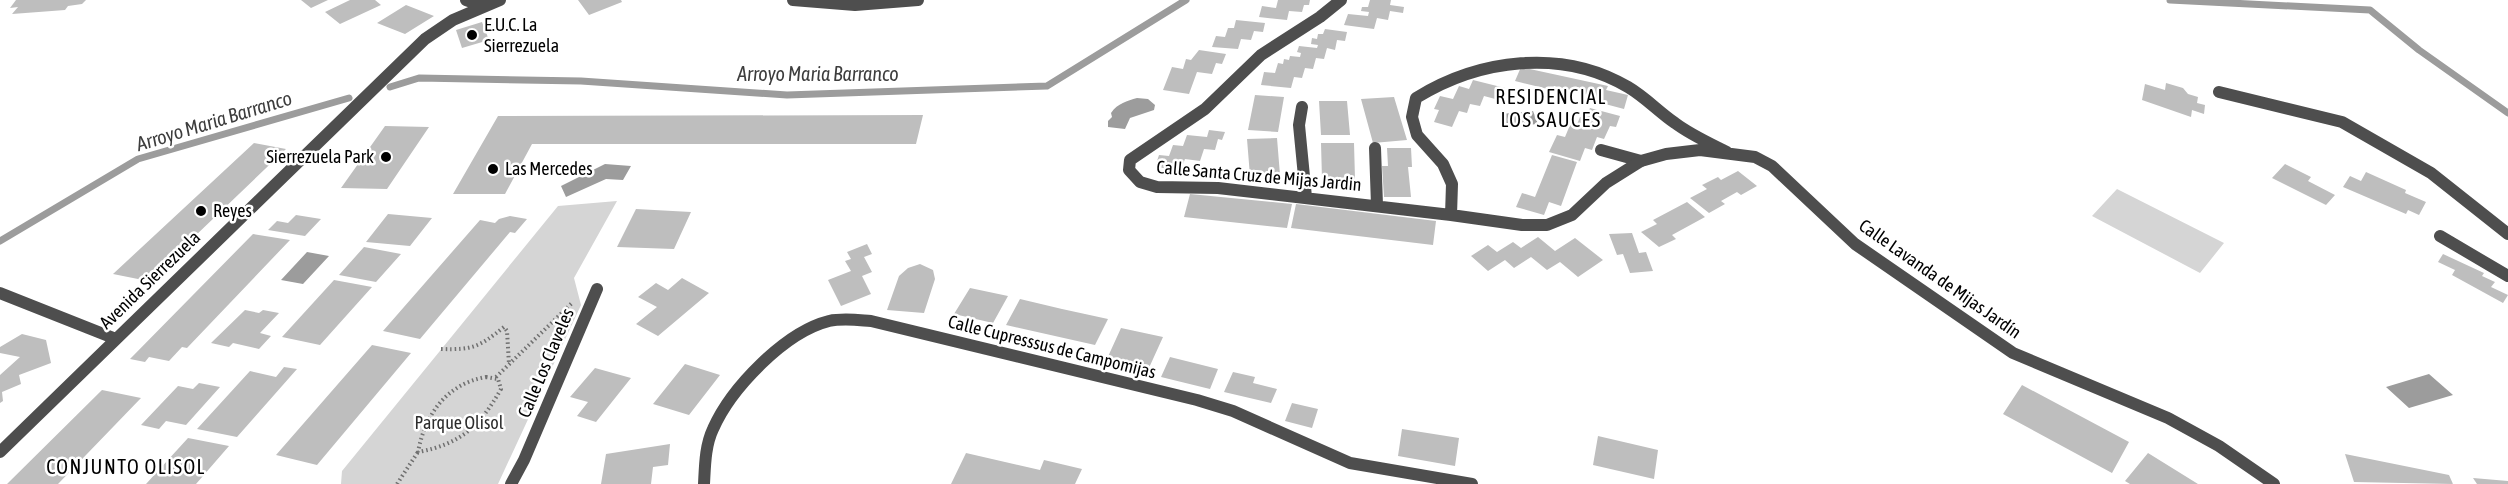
<svg xmlns="http://www.w3.org/2000/svg" width="2508" height="484" font-family="'Asap Condensed',sans-serif">
	<style>
		.green { fill: #d5d5d5 }
		.water { fill: #9c9c9c }
		.lines { fill: none; stroke-linecap: round; stroke-linejoin: round }
		.stream { stroke: #9c9c9c; stroke-width: 7 }
		.building { fill: #bebebe }
		.path { stroke: #707070; stroke-width: 4; stroke-dasharray: 1.5 3; stroke-linecap: butt }
		.pedestrian { stroke: #4e4e4e; stroke-width: 12 }
		.minor { stroke: #4e4e4e; stroke-width: 12 }
		.poi-dot { fill: #000; stroke: #fff; stroke-width: 2 }
		.labels { text-anchor: middle; stroke-width: 5; stroke-linejoin: round; paint-order: stroke }
		.poi-label { font-size: 18px; fill: #000; stroke: #fff; text-anchor: start }
		.street-label { font-size: 18px; fill: #000; stroke: #fff }
		.park-label { font-size: 18px; fill: #2c2c2c; stroke: #fff }
		.water-label { font-size: 20px; font-style: italic; fill: #3d3d3d; stroke: #fff }
		.neighbourhood-label { font-size: 20px; letter-spacing: 1.5px; fill: #000; stroke: #fff }
	</style>
	<rect width="100%" height="100%" fill="#fff"/>
	<path class="green" d="M2117,189l107,54 -24,30 -108,-57z
		M617,201l-43,77 7,27 -83,179h-157l1,-13 216,-265z"/>
	<path class="water" d="M1137,98l11,1 7,6 -1,5 -24,8 -5,11 -17,-2v-6l4,-4 -1,-4c7,-10 16,-12 26,-15z
		M1533,111l5,13 -32,3 -5,-13z
		M605,164l26,2 -8,14 -17,-1 -40,18 -5,-11z
		M307,252l22,4 -26,28 -22,-4z
		M2429,374l24,21 -44,13 -23,-21z"/>
	<g class="lines">
		<path class="stream" d="M2170,0l200,10 49,40 89,63
			M390,87l29,-9 162,3 206,14 260,-9 139,-86
			M0,241l138,-82 211,-61"/>
	</g>
	<path class="building" d="M16,0h70l-4,4 -14,2 -3,4 -53,4 6,-7 -8,1z
		M301,0h27l-17,8z
		M350,0h25l6,5 -41,19 -15,-12z
		M578,0h43l1,2 -33,13z
		M1278,0h32l-1,5h-5l-2,7 -13,-1 -2,9 -28,-3 3,-11 14,2z
		M1370,0h21l-1,5 14,2 -1,6 -13,-2 -2,9 -11,-2 -3,11 -30,-4 4,-11 20,2 1,-4 -8,-1 1,-4h6z
		M406,5l28,11 -29,18 -28,-11z
		M1236,20l29,3 -2,9 -9,-1 -3,9 -10,-1 -3,10 -26,-2 4,-11 9,1 3,-9h6z
		M482,22l7,18 -27,8 -6,-18z
		M1325,29l22,3 -2,9 -8,-1 -2,10 -8,-2 -3,11 -8,-1 -3,11 -8,-1 -3,10 -8,-1 -3,11 -30,-3 3,-13 11,1 3,-10 5,1 1,-5 5,1 1,-4 10,1 1,-4 -4,-1 2,-6 18,2 1,-3 -7,-1 1,-6 5,1 1,-5h5z
		M1199,50l27,4 -4,10 -6,-1 -4,11 -15,-2 -8,22 -26,-4 9,-23 11,2 3,-10 5,1z
		M1521,67l87,19 -2,4 22,5 -4,14 -34,-9 2,-4 -38,-10 -2,4 -37,-9z
		M1473,80l32,8 -6,12 -15,-4 -4,10 -10,-2 -3,9 -8,-2 -7,16 -18,-5 5,-12 -5,-1 6,-13 13,3 6,-13 10,3z
		M2166,83l17,5 5,6 10,3 -1,6 8,2 -1,9 -12,-4 -1,7 -49,-17 3,-16 20,6z
		M1255,95l29,2 -6,35 -30,-2z
		M1394,97l13,43 -34,3 -12,-44z
		M1319,101h28l3,34h-29z
		M1590,108l30,8 -4,11 -6,-1 -6,13 -7,-2 -5,13 -7,-2 -5,13 -31,-9 8,-17 8,2 5,-12 6,2 4,-10 5,1z
		M923,115l-7,29h-384l-27,50h-52l45,-78z
		M385,126l44,1 -42,62 -46,-1z
		M1209,130l16,2 -3,8 -4,-1 -3,11 -11,-1 -4,12 -15,-2 -4,11 -26,-3 4,-12 10,1 4,-11 10,1 4,-11 20,2z
		M1277,138l3,37 -30,1 -3,-37z
		M254,143l32,6 -138,132 -35,-7z
		M1321,143h33l1,36h-33z
		M1387,148h24l1,19h-4l3,30h-27l-2,-31h6z
		M1552,155l25,7 -16,44 -12,-4 -5,13 -28,-8 6,-14 13,4z
		M2285,164l26,13 -3,4 27,14 -9,10 -54,-27z
		M1738,171l19,15 -16,9 -4,-3 -16,9 4,3 -16,9 -19,-15 17,-9 -5,-4 16,-8 3,3z
		M2366,172l40,18 -1,3 21,9 -7,13 -11,-5 -2,4 -63,-27 7,-11 11,5z
		M1190,194l102,10 -5,24 -103,-11z
		M1687,202l18,15 -33,18 4,4 -17,8 -18,-15 16,-8 -4,-4z
		M1296,204l140,17 -3,24 -142,-17z
		M636,209l55,3 -17,37 -57,-2z
		M388,214l44,4 -22,28 -44,-4z
		M296,215l25,4 -16,17 -37,-6 9,-9 11,2z
		M510,216l17,3 -12,14 -5,-1 -90,107 -37,-8 97,-111 15,3 4,-4z
		M1632,233l7,20 7,-1 7,19 -23,2 -7,-19 -6,1 -8,-21z
		M253,234l37,6 -103,108 -5,-1 -13,14 -20,-4 -4,5 -15,-3z
		M1538,237l17,14 20,-13 28,22 -25,17 -18,-15 -13,8 -16,-13 -17,11 -9,-8 -17,11 -17,-15 17,-11 9,7 16,-10 8,6z
		M867,244l5,10 -8,3 8,15 -10,4 9,18 -30,12 -13,-26 23,-9 -6,-10 6,-2 -4,-7z
		M364,247l37,7 -25,28 -37,-7z
		M2443,254l41,19 -2,3 13,6 -4,5 17,8 -5,8 -51,-28 3,-5 -17,-8z
		M920,264l13,6 2,9 -11,34 -37,-3 12,-34 9,-8z
		M682,278l27,15 -51,43 -22,-12 21,-17 -19,-10 18,-14 12,7z
		M334,280l38,7 -52,58 -38,-8z
		M970,288l38,8 -15,27 -39,-9z
		M1020,299l42,10 46,10 -13,26 -89,-20z
		M245,310l14,3 4,-3 16,3 -19,20 11,3 -12,13 -26,-6 -4,4 -18,-4z
		M1121,328l42,9 -15,33 -42,-9z
		M22,334l24,6 5,23 -32,12 2,9 -19,8 1,9 -3,2v-28l20,-18 -20,-4v-6z
		M372,345l39,8 -94,112 -41,-10z
		M1170,357l48,12 -8,20 -49,-12z
		M685,364l35,11 -31,40 -36,-11z
		M284,367l13,2 -60,68 -40,-8 53,-58 26,6z
		M595,368l36,10 -35,44 -19,-6 11,-14 -18,-5z
		M1233,372l22,5 -2,6 24,6 -6,14 -47,-11z
		M199,383l21,4 -34,38 -20,-4 -7,8 -18,-4 37,-39 15,3z
		M2022,385l107,57 -17,31 -109,-59z
		M102,390l39,8 -83,86h-51z
		M1292,403l26,6 -6,19 -27,-7z
		M1402,429l57,9 -4,28 -57,-10z
		M1598,436l60,14 -4,29 -61,-14z
		M188,438l41,8 -33,38h-50z
		M670,444l-2,21 -15,2 -2,17h-50l5,-30z
		M966,453l74,17 4,-10 38,9 -7,15h-124z
		M2148,453l50,31h-68l-5,-3z
		M2345,454l104,21 4,9 -99,-2z
		M2473,478l35,3v3h-31z"/>
	<g class="lines">
		<path class="path" d="M441,349c32,1 38,-2 63,-22l3,4 2,33
			M486,377l12,2 3,10c-21,37 -40,55 -83,63 7,-37 28,-68 68,-75z
			M496,377l76,-74
			M397,484l21,-32"/>
		<path class="pedestrian" d="M1601,150l40,11"/>
		<path class="minor" d="M466,0l17,6
			M793,0l62,5 63,-5
			M1341,0l-21,17 -59,38 -56,54 -75,51 -1,10 11,12 17,5 61,1 233,27
			M2219,92l123,30 89,51 77,61
			M1302,107l-3,18 7,72
			M1375,148l2,57
			M1727,152c-18,-9 -36,-17 -52,-29 -16,-11 -30,-26 -47,-36 -66,-39 -149,-28 -212,11l-4,19 5,18 26,29 9,20 -1,31 71,10h25l25,-10 34,-32 35,-22 25,-7 34,-4 55,7 17,9 83,78 158,109 155,65 51,28 55,38
			M2440,236l68,40
			M0,293l116,46
			M0,452l425,-413 28,-19 47,-20
			M511,484l13,-24 73,-171
			M704,484c1,-18 1,-38 9,-55 18,-41 72,-97 116,-108 14,-3 28,-1 42,0l326,79 36,11 117,52 122,21"/>
	</g>
	<g class="poi-dot">
		<circle cx="472" cy="35" r="6"/>
		<circle cx="386" cy="157" r="6"/>
		<circle cx="493" cy="169" r="6"/>
		<circle cx="201" cy="211" r="6"/>
	</g>
	<g class="labels">
		<g class="poi-label">
			<text x="484" y="31">E.U.C. La<tspan x="484" dy="21">Sierrezuela</tspan></text>
			<text x="374" y="163" text-anchor="end">Sierrezuela Park</text>
			<text x="505" y="175">Las Mercedes</text>
			<text x="213" y="217">Reyes</text>
		</g>
		<g class="street-label">
			<text transform="translate(1259 176) rotate(5)" y="6">Calle Santa Cruz de Mijas Jardin</text>
			<text transform="translate(1940 279) rotate(35)" y="6">Calle Lavanda de Mijas Jardín</text>
			<text transform="translate(150 280) rotate(-44)" y="6">Avenida Sierrezuela</text>
			<text transform="translate(1052 347) rotate(14)" y="6">Calle Cupresssus de Campomijas</text>
			<text transform="translate(546 363) rotate(-67)" y="6">Calle Los Claveles</text>
		</g>
		<g class="park-label">
			<text x="459" y="429">Parque Olisol</text>
		</g>
		<g class="water-label">
			<text x="818" y="81">Arroyo Maria Barranco</text>
			<text transform="translate(214 121) rotate(-17)" y="7">Arroyo Maria Barranco</text>
		</g>
		<g class="neighbourhood-label">
			<text x="1551" y="104">RESIDENCIAL<tspan x="1551" dy="23">LOS SAUCES</tspan></text>
			<text x="126" y="474">CONJUNTO OLISOL</text>
		</g>
	</g>
</svg>
